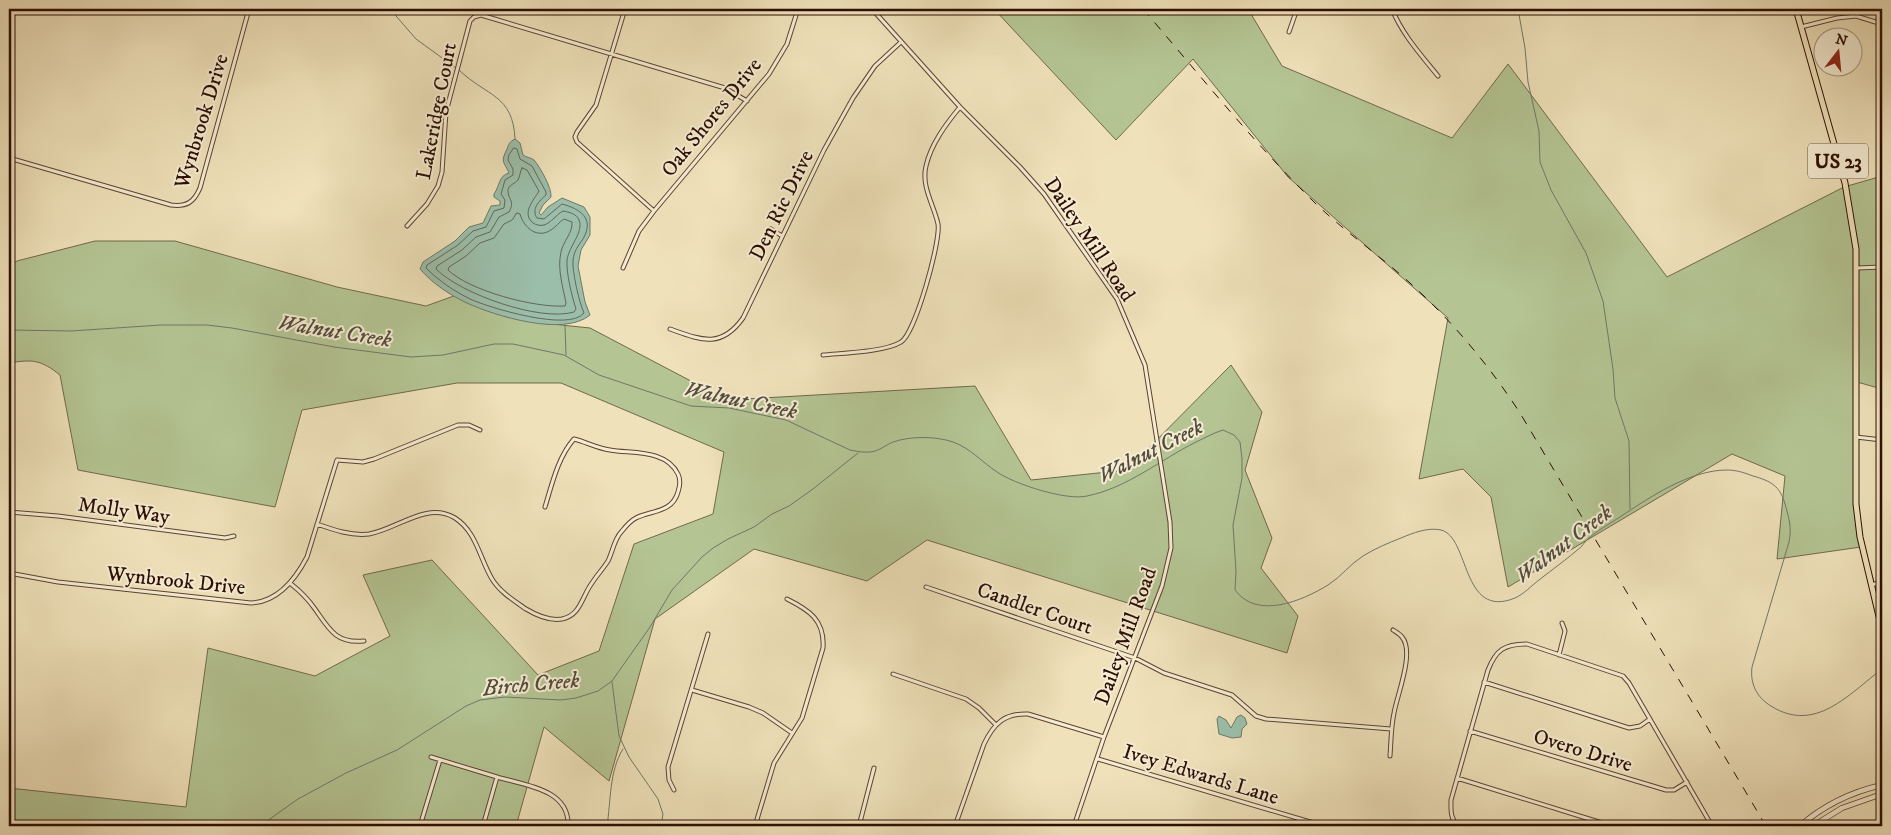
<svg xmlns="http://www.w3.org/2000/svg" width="1891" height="835" font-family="'IM FELL DW Pica',serif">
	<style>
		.green { fill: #b4c493; stroke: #70694c }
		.water { fill: #9bbeaa; stroke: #6f7868 }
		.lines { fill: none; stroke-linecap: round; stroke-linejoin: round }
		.shore { stroke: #646657; stroke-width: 1 }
		.stream { stroke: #6f7868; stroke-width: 1 }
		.minor-casing { stroke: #5d4332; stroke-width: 5 }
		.tertiary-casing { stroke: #5d4332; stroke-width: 6 }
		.primary-casing { stroke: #2c0e04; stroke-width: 7 }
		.minor { stroke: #f5ecd2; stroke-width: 3 }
		.tertiary { stroke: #f5ecd2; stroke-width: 4.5 }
		.primary { stroke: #efe1ba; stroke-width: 5 }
		.rail { stroke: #2c0e04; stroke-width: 1; stroke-dasharray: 9 9; stroke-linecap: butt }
		.labels { text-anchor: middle; stroke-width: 4; stroke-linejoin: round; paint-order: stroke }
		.shield { fill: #f5ecd2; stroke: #685142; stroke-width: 1 }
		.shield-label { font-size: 20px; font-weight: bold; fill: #2c0e04 }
		.street-label { font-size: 21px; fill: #2c0e04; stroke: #f5ecd2 }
		.water-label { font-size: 22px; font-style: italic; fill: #534c3e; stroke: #f5ecd2 }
	</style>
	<rect width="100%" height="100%" fill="#efe1ba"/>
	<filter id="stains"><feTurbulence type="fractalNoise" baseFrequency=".004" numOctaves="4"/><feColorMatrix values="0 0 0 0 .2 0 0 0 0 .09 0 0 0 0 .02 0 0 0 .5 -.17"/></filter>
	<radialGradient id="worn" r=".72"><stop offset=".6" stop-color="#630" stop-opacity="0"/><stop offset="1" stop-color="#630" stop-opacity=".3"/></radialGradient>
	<path class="green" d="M994,9h254l34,57 170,72 56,-74 159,213 177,-90 38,-11v213l-25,-7c-1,54 -8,111 4,165l-84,12 8,-83 -53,-22 -224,133 -17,-90 -28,-28 -44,10 29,-161 -160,-141 -95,-118 -77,81z
		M95,241h80l162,46 89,19 36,-13 80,30 48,5 137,72 248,-14 56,94 96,-10 104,-105 31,47 -17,58 27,68 -11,30 37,48 -11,37 -360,-113 -60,41 -113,-32 -99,70 -46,162 -65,-54 -28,99h-507v-38l177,19 22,-159 107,28 75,-40 -27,-61 69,-15 106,115 61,-24 35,-107 79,-30 11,-62 -163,-69h-104l-155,27 -27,97 -197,-37 -18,-95c-19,-15 -27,-16 -51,-12v-97l8,-5z"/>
	<path class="water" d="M515,139l5,4 3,12c4,3 7,2 11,5 6,7 18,28 17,37l-8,8 -4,8 2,2 7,-8 14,-9 22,9 6,10v18l-9,15 -3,16 7,36 5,13c-26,22 -95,1 -123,-12 -17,-8 -34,-19 -47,-34l3,-7 32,-21 14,-14 14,-4 8,-17 9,-1v-4l-6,-4v-3c6,-8 4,-18 15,-21 -5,-12 -9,-10 -2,-24 2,-5 2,-7 8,-10z
		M1241,715l4,3 2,6 -5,5 -1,8 -9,1 -13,-4 -2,-15 2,-3 7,4 5,8 6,-11z"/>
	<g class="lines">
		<path class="shore" d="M514,148l3,1 3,10 12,7 14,26v3c-7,6 -15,14 -9,23l7,1 18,-15c18,5 33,14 21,35 -5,7 -9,12 -10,21 -1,11 6,42 11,53 -15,19 -94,-5 -114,-14 -16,-8 -31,-18 -44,-31l1,-3 31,-20 15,-14 13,-4 8,-16 10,-3 1,-8 -4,-6 4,-14 8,-5v-6l-5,-9 1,-5z
			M522,168l5,2 12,21c-5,9 -18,22 -6,32 3,2 7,3 11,2 7,-2 13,-11 19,-14 6,1 14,3 16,9 5,12 -10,26 -12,40 -1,12 5,37 9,49l-2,3c-34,10 -113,-18 -138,-43l1,-3 25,-16 14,-13 14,-5 9,-15 10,-5c6,-11 0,-11 -1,-20 -1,-7 7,-8 10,-12 2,-4 2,-8 4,-12z
			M517,213l3,1c4,14 17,25 31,16 5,-3 8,-8 13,-11l8,3c1,11 -9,19 -11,30 -4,17 2,35 5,51l-1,3c-30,2 -95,-15 -117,-36l1,-3 17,-11 14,-13 14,-5 10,-14 8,-4z"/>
		<path class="stream" d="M390,9l26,30 40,29
			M1518,9l7,39 3,34 11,49 1,31 11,28 35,63 17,48 10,68 2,29 14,43 1,68
			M459,70c28,27 54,24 56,69
			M565,325l1,30
			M9,330l62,1 90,-6h46l25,3 102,19 77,10 32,-2 51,-11h19l51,11 35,20 92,31 38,2 57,12 64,30c10,2 21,4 30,-1 4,-2 8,-5 13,-7 17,-6 43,-6 60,0 17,6 29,20 44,30 17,12 70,29 90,24 40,-8 73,-36 109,-54 9,-4 17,-9 27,-12l11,5 6,7 2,17v19l-9,47 3,46 -1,19c22,30 67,11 93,-5 13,-8 22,-21 35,-29 11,-7 25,-13 38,-18 12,-5 27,-11 40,-8 29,7 20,90 74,68 9,-4 16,-12 24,-18 14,-11 28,-21 42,-33 10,-14 24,-20 39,-30 30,-20 70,-47 107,-47 10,0 18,3 26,6 18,5 27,10 32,28 4,14 7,24 4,38l-37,125c-2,16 4,30 19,39 44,28 78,-12 111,-37
			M612,682l7,54 10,21 29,42 5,15 -2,12
			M260,826l38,-27 48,-26 51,-23 69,-44 14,-6 25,-3 56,3 15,-2 22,-7 14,-10 38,-54 22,-37 30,-33 11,-9 15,-9 26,-12 18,-13 17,-8 24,-17 45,-36
			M607,826c4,-25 2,-55 16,-77"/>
		<defs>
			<path id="minor" d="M625,9l-29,96 -19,27 -2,5 2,5 77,69
				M872,9l88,98 60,60 24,27 73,105 28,66 25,157 1,26 -9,38 -58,151 -30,89
				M1392,9c10,25 29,46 46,67
				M1801,27l36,-9 19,-2 26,8
				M1289,32l8,-23
				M9,158l162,47c16,2 23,-3 29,-17l49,-179
				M407,226l20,-22 11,-18 4,-14 4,-60 24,-91 4,-4 7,-2 244,73 22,13
				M771,229l11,7
				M623,268l16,-37 15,-20 115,-137 18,-30 11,-35
				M1857,268l25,-1
				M670,329c31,11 51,20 73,-11l81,-168 29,-52 22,-32 26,-24
				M823,355c20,-2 62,-3 78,-13 14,-8 40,-101 37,-118 -4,-19 -17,-37 -12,-58 5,-22 20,-42 34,-59
				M1856,437l26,3
				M9,512l49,4 167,22 9,-2
				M317,524c17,6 34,12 52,10 29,-5 57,-33 86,-16 21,13 25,41 37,61 8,13 21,21 34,30 10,6 24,12 36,10 19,-4 20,-23 30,-36 5,-8 11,-14 16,-22 5,-10 6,-22 14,-30 4,-5 8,-10 14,-13 16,-8 36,-5 42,-26 2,-6 3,-12 0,-18 -12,-25 -46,-20 -68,-24 -13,-2 -24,-8 -36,-11 -16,18 -22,45 -29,68
				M9,573l49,9 193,21c27,-1 44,-23 56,-46l30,-97 26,2 11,-3 84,-34h11l11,5
				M291,584c9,7 17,15 24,25 14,20 21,35 49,32
				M1871,585l11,-3
				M926,587l209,71 29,15 68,22 24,21 10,3 125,10
				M1559,655l6,-24 -3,-8
				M893,674l73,25 13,9 16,16
				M1484,682l145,46 11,-2 10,-7
				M692,690l57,17 14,6 29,20
				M1470,731l196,59h8l13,-8
				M1390,756c1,-14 1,-29 4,-43 3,-18 21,-61 8,-76 -2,-3 -6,-5 -9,-7
				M431,757l66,20 -14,49
				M1098,759l226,67
				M497,777c27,8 73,12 71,49
				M1457,778l155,48
				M674,790l-5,-10 -1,-13 40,-133
				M324,823l5,3
				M1448,823l5,-2
				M420,826l20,-66
				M755,826l19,-63 28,-45 21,-70c2,-28 -14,-38 -36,-49
				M859,826l15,-58
				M955,826l29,-82c10,-21 21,-31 44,-30l76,23
				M1458,826c-8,-8 -7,-15 -7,-26l37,-130c8,-20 16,-26 39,-26l96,32 6,7 83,143"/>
			<path id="tertiary" d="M1800,826c24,-21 51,-34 82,-41
				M1813,826l29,-18 40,-14"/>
			<path id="primary" d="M1796,9l49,174 11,66v255l4,33 22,92"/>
		</defs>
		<use href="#minor" class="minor-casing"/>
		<use href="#tertiary" class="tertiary-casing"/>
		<use href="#primary" class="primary-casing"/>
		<use href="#minor" class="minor"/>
		<use href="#tertiary" class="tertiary"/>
		<use href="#primary" class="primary"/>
		<path class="rail" d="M1143,9c56,65 110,133 171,193 30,29 65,53 96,81 43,39 78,81 110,130l246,413"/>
	</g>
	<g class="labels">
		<rect class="shield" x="1808" y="143.5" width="60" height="35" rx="4"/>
		<g class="shield-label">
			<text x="1838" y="168">US 23</text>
		</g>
		<g class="street-label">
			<text transform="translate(436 111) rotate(-79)" y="7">Lakeridge Court</text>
			<text transform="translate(711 117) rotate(-51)" y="7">Oak Shores Drive</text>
			<text transform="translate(201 121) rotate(-73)" y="7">Wynbrook Drive</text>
			<text transform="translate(781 205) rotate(-64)" y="7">Den Ric Drive</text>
			<text transform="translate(1090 239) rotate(56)" y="7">Dailey Mill Road</text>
			<text transform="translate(124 510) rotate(8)" y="7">Molly Way</text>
			<text transform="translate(176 580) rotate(6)" y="7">Wynbrook Drive</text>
			<text transform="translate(1035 608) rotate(19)" y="7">Candler Court</text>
			<text transform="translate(1125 636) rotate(-70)" y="7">Dailey Mill Road</text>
			<text transform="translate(1583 750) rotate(17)" y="7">Overo Drive</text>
			<text transform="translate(1201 774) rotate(17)" y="7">Ivey Edwards Lane</text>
		</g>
		<g class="water-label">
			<text transform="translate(335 330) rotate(9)" y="8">Walnut Creek</text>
			<text transform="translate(741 399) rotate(12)" y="8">Walnut Creek</text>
			<text transform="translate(1150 450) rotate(-27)" y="8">Walnut Creek</text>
			<text transform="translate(1563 543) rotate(-37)" y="8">Walnut Creek</text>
			<text transform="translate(531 683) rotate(-5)" y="8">Birch Creek</text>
		</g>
	</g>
	<rect width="1891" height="835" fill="none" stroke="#efe1ba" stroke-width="30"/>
	<rect x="10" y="10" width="1871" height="815" fill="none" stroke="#2c0e04" stroke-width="2.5"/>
	<rect x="15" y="15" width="1861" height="805" fill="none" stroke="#2c0e04"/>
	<g transform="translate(1838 52) rotate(16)"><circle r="24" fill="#f5ecd2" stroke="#a59380"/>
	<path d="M0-4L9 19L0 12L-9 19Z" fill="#8f2418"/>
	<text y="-8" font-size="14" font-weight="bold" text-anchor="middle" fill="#2c0e04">N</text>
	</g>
	<rect width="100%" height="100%" filter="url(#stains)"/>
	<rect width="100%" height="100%" fill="url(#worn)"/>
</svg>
